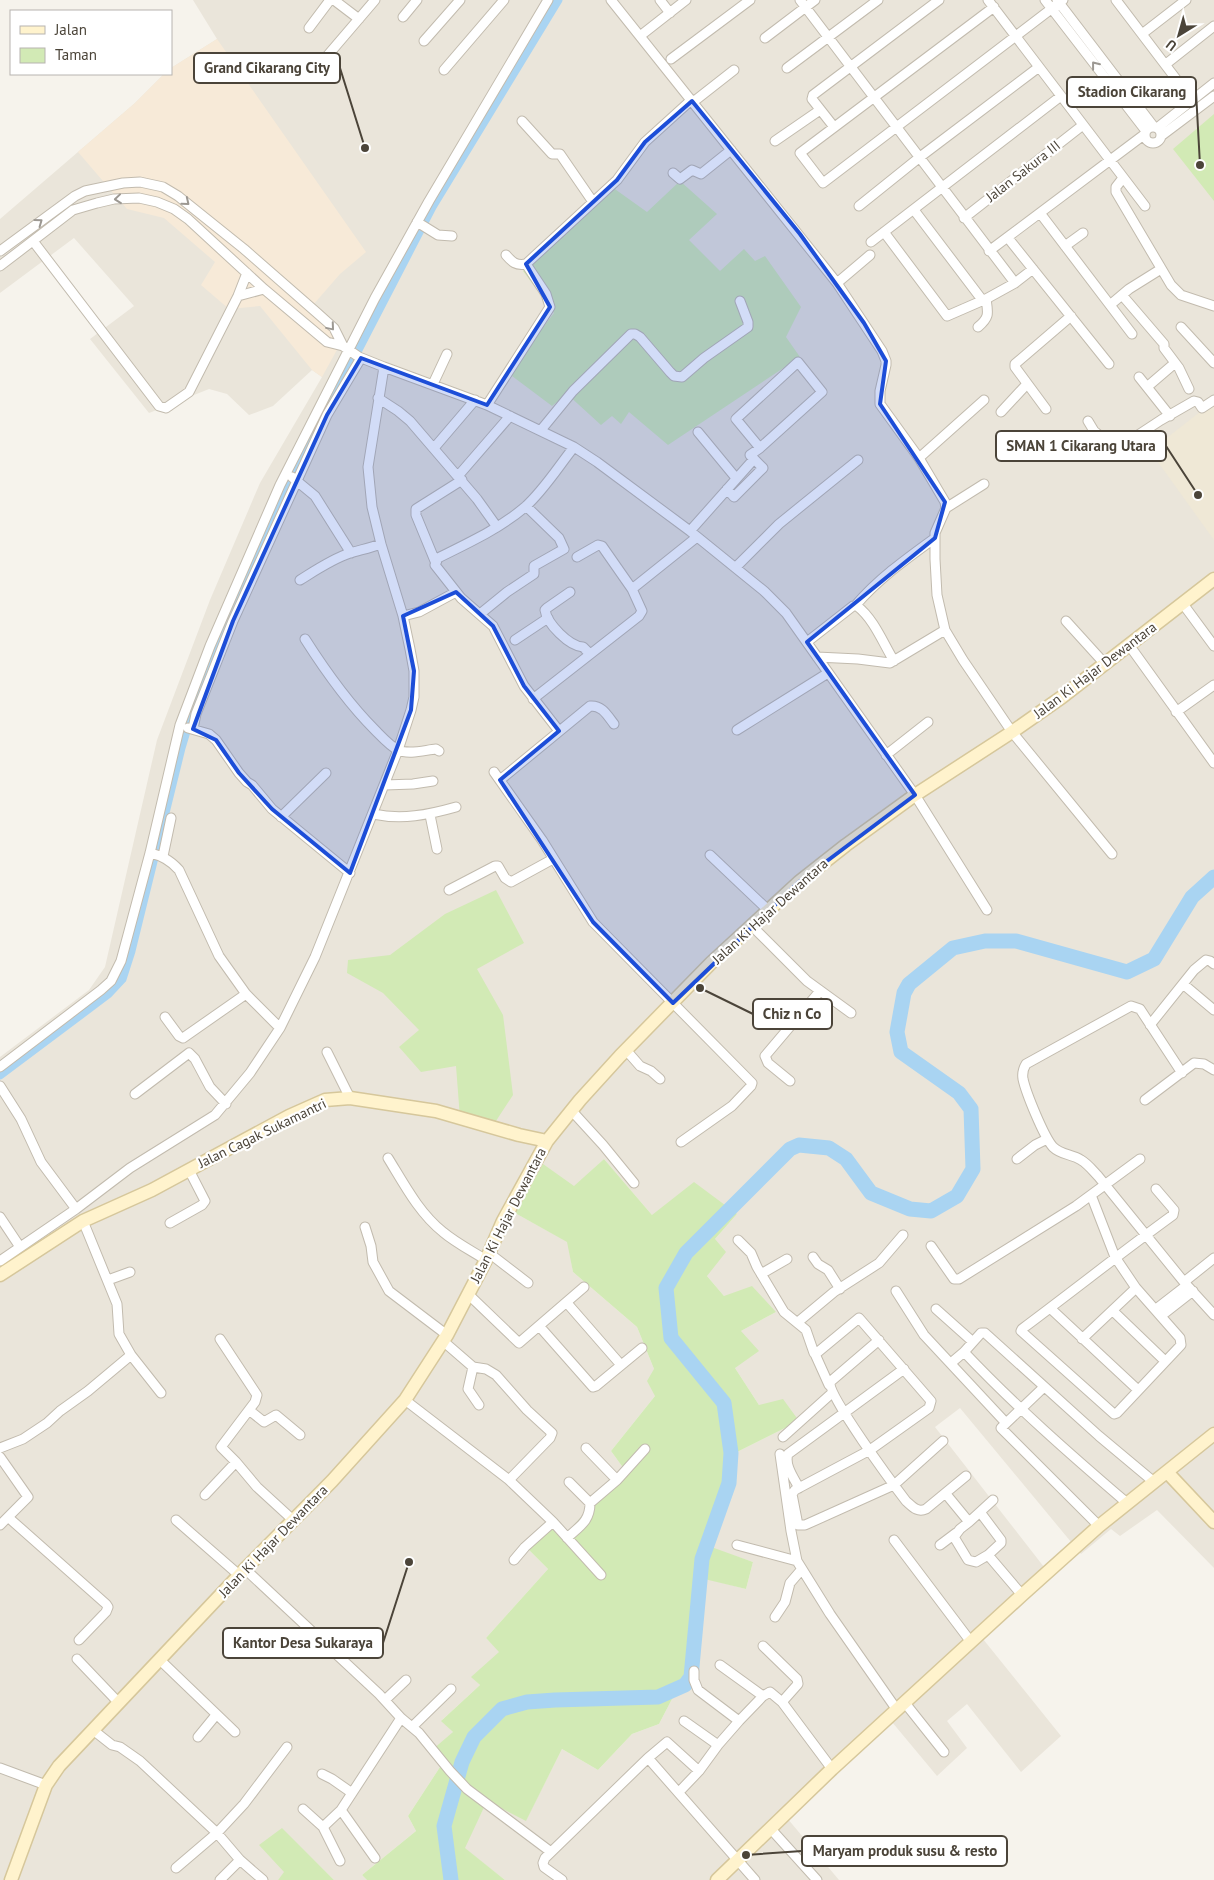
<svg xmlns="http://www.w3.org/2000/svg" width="1214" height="1880" font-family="'PT Sans',sans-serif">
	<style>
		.residential { fill: #eae5da }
		.commercial { fill: #f7ead8 }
		.education { fill: #efe8d6 }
		.green { fill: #d2eab5 }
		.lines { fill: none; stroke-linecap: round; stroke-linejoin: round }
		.canal { stroke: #a9d4f2; stroke-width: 9 }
		.river { stroke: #a9d4f2; stroke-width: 15 }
		.street-casing { stroke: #c2bbae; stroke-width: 11 }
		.secondary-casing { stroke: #d6c79b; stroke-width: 15 }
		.street { stroke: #fff; stroke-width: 9 }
		.secondary { stroke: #fff3cd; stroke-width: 12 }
		.oneway { stroke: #9c9892 }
		.marked { fill: #1d4ed8; fill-opacity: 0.2; stroke: #1d4ed8; stroke-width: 4; stroke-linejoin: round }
		.labels { text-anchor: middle; stroke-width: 4.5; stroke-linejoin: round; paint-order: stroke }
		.street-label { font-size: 14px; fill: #4b4439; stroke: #fff }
		.leader { fill: none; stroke: #4b4439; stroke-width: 2 }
		.callout-dot { fill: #4b4439; stroke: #fff; stroke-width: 2 }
		.callout { fill: #fff; stroke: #4b4439; stroke-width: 2 }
		.callout-label { font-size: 15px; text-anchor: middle; font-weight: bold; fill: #4b4439 }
	</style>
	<rect width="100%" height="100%" fill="#f6f3ec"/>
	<path class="residential" d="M193,0h1021v1568l-57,-58 -37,26 -9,-7 -30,25 -121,-146 -25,19 116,149 -68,63 78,97 -40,36 -54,-68 -20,17 20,27 -30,28 -45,-54 -105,96 52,62h-334l-41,-32 23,-47 39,19 36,-71 36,21 34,-36 27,-10 37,-71 -2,-32 2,-45 50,13 7,-27 -51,-17 16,-26 19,-67 62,-31 -40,-16 -24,-37 6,-37 35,-19 -52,-16 -17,-20 8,-37 22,-25 -85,1 -48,-56 -30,28 -59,26 53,29 5,30 64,55 17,42 1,27 -44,55 13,18 -61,68 -36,11 21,21 -62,69 14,14 -28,25 8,8 -38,35 11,12 -11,32 -34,52 8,15 -54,44 5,5h-33l-52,-51 2,44 -6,7h-278v-823l89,-67 16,-23 52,-227 53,-140 50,-117 62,-106 -10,-7 -39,36 -24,9 -22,-21 -18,-5 -60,24 -59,-74 44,-33 -60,-68 -74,55v-74l135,-116 29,-29h7v-6l46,-29z"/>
	<path class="commercial" d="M217,39l149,213 -26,22 -27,31 31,32 -22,40 -10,-7 -52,-64 -31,3 -28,-24 14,-23 -51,-44 -37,-9 -49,-57 57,-49 29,-29h7v-6z"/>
	<path class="education" d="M1214,401v139l-64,-89z"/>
	<path class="green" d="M1214,114v87l-41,-52z
		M680,181l37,33 -28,26 31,31 24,-22 11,12 10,-5 36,51 -15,30 14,20 -132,88 -39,-33 -8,12 -9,-8 -11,9 -34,-31 -15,12 -44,-33 46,-60 -31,-42 89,-84 35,25z
		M496,890l28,53 -47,26 26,46 10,80 -19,29 -34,-6 -4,-52 -35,6 -22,-25 20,-17 -36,-37 -36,-20 1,-13 42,-5 55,-41z
		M604,1159l48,56 42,-33 43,32 -22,25 11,13 -19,24 17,20 28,-10 24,26 -35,19 18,20 -24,17 24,37 24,-6 16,22 -62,31 -19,67 -15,25 50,18 -7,27 -50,-12 -2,44 2,32 -37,71 -27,10 -34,36 -36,-21 -36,72 -39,-20 -22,47 40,32h-138l-5,-5 54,-44 -8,-15 34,-52 -10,-14 21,-18 -12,-11 39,-36 -9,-8 28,-25 -13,-14 62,-69 -21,-21 24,-24 12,13 61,-68 -13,-18 44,-55 -8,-15 7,-12 -17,-42 -64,-55 -6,-30 -52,-29 28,-49 31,22z
		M282,1828l52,52h-56l6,-8 -25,-27z"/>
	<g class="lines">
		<path class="canal" d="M0,1075l108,-81 14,-15 9,-28 50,-203 13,-43 28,-73 57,-132 35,-73 31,-52 87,-168 126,-207"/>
		<path class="river" d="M451,1880l-7,-54 18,-64 12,-25 28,-28 25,-7 28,-2 103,-3 27,-12 6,-8 11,-118 27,-76 2,-30 -7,-50 -53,-65 -5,-50 20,-35 104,-104 9,-4 30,3 17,11 25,34 39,16 21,2 26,-15 16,-27 -2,-60 -12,-16 -58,-41 -4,-20 7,-39 5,-9 44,-36 32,-7h31l111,31 27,-13 38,-62 22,-20"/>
		<defs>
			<path id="street" d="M334,0l25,19
				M611,0l226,283 45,68 4,10v4l-6,26v13l39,54 26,44 1,6 -11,25v26l2,36 8,35 18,30 49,72 100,122
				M660,0l10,13
				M800,0l215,283
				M988,0l157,206
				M1045,0l101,131
				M1057,0l97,127
				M1116,0l76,100
				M994,7l-194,146 23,30 240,-183
				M403,17l14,-17
				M309,28l21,-28
				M1142,34l44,-34
				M640,36l46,-36
				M765,38l50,-38
				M424,41l36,-41
				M671,59l79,-59
				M1166,64l48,-38
				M787,68l91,-68
				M444,70l60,-70
				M310,76l65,-76
				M522,121l30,33h8l33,48
				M834,127l-22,-28 1,-4 126,-95
				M1145 135a8 8 0 1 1 16 0a8 8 0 1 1-16 0Z
				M1157,128l57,-45
				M1161,136l53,-40
				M775,141l45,-31
				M673,173l7,6 12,-9 9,4 30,-24
				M1123,178l-7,9v5l55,93 10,10 33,11
				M859,206l61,-49 119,-90
				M914,210l69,91
				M1040,213l92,121
				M964,218l119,-93
				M417,222l21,13 14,1
				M884,232l63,84 39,-17 29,-16 18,-14
				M1008,238l101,126
				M33,241l126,165 7,2 23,-16 49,-96 9,-23
				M871,242l190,-146
				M1065,246l18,-13
				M0,251l75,-55 10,-5 38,-8 17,-1 23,5 15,9 66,53 72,63 18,16 9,18
				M989,251l156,-117
				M506,255c6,7 10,11 20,9l91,-84 28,-38 43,-39 9,-4 37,-29
				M0,266l73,-56 24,-7 17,-4 25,-1 18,4 17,7 14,10 76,70 63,53 16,4 16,11 25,10 103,38 87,42 23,15 93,69 74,60 22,22 129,182 72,115
				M837,283l33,-28
				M1122,295l42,49v4l15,20 10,21
				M238,296l26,-7
				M1110,305l19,-16 32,-20
				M978,327c12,-10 10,-14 8,-28
				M1181,327l33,36
				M1139,377l31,39
				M433,384l14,-30
				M1147,387l28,-24
				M378,398l20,13 12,10 67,78 20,28
				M487,405l63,-98 -4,-13 -20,-30
				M1046,409l-31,-42v-3l56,-48
				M1001,412l26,-28
				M1088,421l6,10 6,5 9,3 11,-2 9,4 32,-21 33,-19 4,1 4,6 12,-8
				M541,430l32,-39 58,-57h4l5,3 30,35 4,4 8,1 22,-19 44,-31v-5l-8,-21
				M698,432l38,46
				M434,448l41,-48
				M919,458l65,-58
				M458,476l52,-60
				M292,477l23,19 36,57
				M727,489l7,8 29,-29 -9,-9
				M946,508l38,-24
				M690,531l64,-72 -4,-4 10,-7 62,-56 -24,-30 -62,57 24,29
				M435,561l-19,-46v-6l46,-29
				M736,567l43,-43 79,-64
				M300,580c16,-10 32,-21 50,-27 10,-3 20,-5 31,-9
				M632,589l65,-52
				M570,592l-23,16 -2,2c2,14 24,36 38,37l7,7
				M1183,604l31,42
				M855,606c23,-27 51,-47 80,-68
				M480,614l27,-22 27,-18v-8l30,-17 -5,-11 -33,-32
				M403,616l16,-4 37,-20
				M1066,621l39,43
				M305,639c21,33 42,63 70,91 6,6 15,16 23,20 11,5 27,0 38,-1l3,2
				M515,640l33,-22
				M807,642l46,-36h4c17,13 26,37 37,55
				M1129,645l85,118
				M817,657l41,2 32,4 55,-33
				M533,699l106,-83 3,-5 -10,-22 -30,-43 -4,-1 -21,12
				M1176,712l38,-27
				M188,728l21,6 7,6 23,33 8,9 5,3 20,24 78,64
				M193,729l3,-15 37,-93 94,-206 34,-57
				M737,730l91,-57
				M559,731l-35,-45 -31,-60 -32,-28 -26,-33 3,-7c30,-15 61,-29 87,-51 19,-17 33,-40 49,-60
				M886,755l42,-33
				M494,772l48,68 51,82 159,161 -1,3 -19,20 -51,36
				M500,780l90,-74c12,-1 17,9 24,18
				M385,785l28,-1 20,-3
				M373,814c29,6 55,1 83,-7
				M430,815l7,34
				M281,817l45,-44
				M150,853c12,3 20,7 29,17l40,86 27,38 34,34
				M710,855l58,55
				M163,856l8,-38
				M449,890l46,-24h3l7,12 6,4 42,-23
				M752,926l55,55 44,32
				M1183,984l31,26
				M165,1017l14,19 4,2 63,-44
				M1150,1025l44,-55 12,-10 4,1 4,3
				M626,1050l14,16 11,5 9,8
				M327,1052l23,46
				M0,1067l101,-77 10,-9 10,-20 29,-108 30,-128 30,-79 70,-161 95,-187 54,-97 119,-201
				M1182,1073l-42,-64 -9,-3 -105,58c-3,5 -4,9 -3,15 3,14 21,58 30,68 8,8 19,7 28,13 7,4 12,11 17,16l86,106 30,33
				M790,1081l-22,-18 -3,-7 55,-65
				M0,1086l21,33 20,43 35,47
				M135,1094l54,-41 6,6 15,28 16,17
				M1145,1100l49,-37 10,1 10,6
				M571,1110l32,35 31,38
				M388,1158c16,26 31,55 55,74 13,11 29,19 43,28
				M1017,1159l18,-14 12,-6
				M1091,1195l24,62 21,31 44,50 1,7 -64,68 -3,1 -93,-83 1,-2c51,-38 100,-77 151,-114l1,-5 -18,-21
				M0,1217l20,30
				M83,1221l34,83 2,30 12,21 30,38
				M170,1223l32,-18 3,-4 -16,-31
				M365,1227l6,19 2,16 16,29 58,44
				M738,1240l13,13 6,14 27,45 22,18 8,23 4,-1 41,-34 72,83 -2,7 -59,42 -75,40 -3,4 6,31h7l89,-40 49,-44
				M931,1246l23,33h5l117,-73 64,-47
				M489,1253l39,30
				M813,1257l5,7 10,6 12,19
				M0,1261l76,-52 54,-41 85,-53 35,-42 30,-45 35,-71 83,-207 13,-40 3,-13v-26l-4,-22 -7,-33 -22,-72 -9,-37 -4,-40 16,-100
				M761,1274l26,-15
				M108,1280l22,-8
				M1184,1282l30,-24
				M896,1291l28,44 82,88
				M468,1294l51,49 65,-56
				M567,1303l54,62
				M1050,1308l88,82
				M936,1309l37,33
				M1156,1309l31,-24
				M1113,1311l52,50
				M1161,1316l32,-25
				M798,1322l36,-30 45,-29 24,-28
				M540,1327l53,60 3,-1 46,-38
				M220,1339l37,56 -2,7 -34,45 15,15
				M1082,1339l54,-51
				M879,1340l-49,42c-2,14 63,102 76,119 6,5 11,12 20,8l40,-33
				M443,1341l30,26 13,2 10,6 31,35 25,23 -2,5 -41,42
				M964,1352c51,54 107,103 163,151
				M815,1354l14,31
				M951,1363l13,-11 17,-19h4l114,103 55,46
				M473,1367l-5,22 11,16
				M1044,1387l-43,41 98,98
				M405,1400l104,80 44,42 48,53
				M249,1410l15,12 12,-7 24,20
				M783,1437l49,-44
				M0,1448l23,-9 24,-16 13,-12 28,-20 43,-36
				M780,1454l11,77 6,30 33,53 67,96
				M0,1457l28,40 -28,28
				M617,1480l28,-31
				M569,1482l21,21
				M799,1488c-5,-10 -15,-23 -11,-34l116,-85
				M946,1494l23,28 -9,7 -6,8 14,23 8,2 12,-7 34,40
				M205,1495l31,-33 21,25 36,33
				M980,1512l21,28v3l-13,12
				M9,1518l97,86 2,3 -2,5 -27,28
				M176,1520l63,55
				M969,1522l24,-22
				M567,1538c13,-12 23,-17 23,-35l27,-23 -31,-32
				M894,1540l77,102
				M737,1545l60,16
				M940,1545l16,-12
				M514,1560l11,-13 28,-25
				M245,1569l134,125 22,24 -60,92 34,48
				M775,1617l10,-15 5,-19 12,-14
				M763,1646l34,33 1,5 -16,18
				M77,1659l41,43
				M160,1660l75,72
				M720,1665l43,31
				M694,1671v9l4,10 41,31
				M385,1700l21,-20
				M905,1703l39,49
				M401,1718l18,15 31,38 17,18 84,63
				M684,1721l34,24
				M412,1727l39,-38
				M93,1730l19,15 8,2 20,14 77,72 23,27 23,20
				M198,1737l18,-22
				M648,1758l19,-16 32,29
				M0,1768l46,17
				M322,1774l10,5 20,14
				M679,1792l20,-21 19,-26 21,-24 24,-25 7,-4 12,10 50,67
				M303,1809l20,18
				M770,1828l47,52
				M340,1861l-17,-34 18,-17
				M176,1868l41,-35 27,-29 43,-57
				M220,1880l20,-20
				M562,1880l-18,-13 -1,-4 2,-5 103,-100 107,122"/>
			<path id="secondary" d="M0,1275l83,-54 69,-31 137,-74 36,-16 25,-2 86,13 83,24 28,6
				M1167,1472l47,50
				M11,1880l35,-95 13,-19 186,-197 87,-88 73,-81 42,-65 39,-75 17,-39 44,-80 33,-41 40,-44 91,-93 88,-81 47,-37 69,-50 97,-63 50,-35 152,-118
				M717,1880l115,-111 190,-174 77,-69 115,-92"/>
		</defs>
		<use href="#street" class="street-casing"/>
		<use href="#secondary" class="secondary-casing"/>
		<use href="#street" class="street"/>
		<use href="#secondary" class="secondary"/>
	</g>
	<defs><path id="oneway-chevron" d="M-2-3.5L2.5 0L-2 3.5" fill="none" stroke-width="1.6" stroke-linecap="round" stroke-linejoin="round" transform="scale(1.25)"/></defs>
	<g class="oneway">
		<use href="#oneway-chevron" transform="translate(1095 65) rotate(-128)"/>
		<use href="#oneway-chevron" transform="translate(118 199) rotate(174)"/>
		<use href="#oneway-chevron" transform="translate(186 202) rotate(39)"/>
		<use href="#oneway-chevron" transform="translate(39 222) rotate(-36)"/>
		<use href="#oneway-chevron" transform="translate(331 327) rotate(50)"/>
	</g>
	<path class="marked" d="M692,101l108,133 64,89 22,38 -6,43 65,98 -10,36 -128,104 108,153 -116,87 -126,121 -80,-81 -93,-142 59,-49 -35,-45 -31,-60 -37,-34 -53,24 11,55 -3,39 -61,163 -78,-64 -33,-36 -23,-33 -23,-11 40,-108 94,-206 34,-57 126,47 63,-98 -24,-43 91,-84 28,-38z"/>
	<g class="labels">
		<g class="street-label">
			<text transform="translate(1023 171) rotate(-38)" y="5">Jalan Sakura III</text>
			<text transform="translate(1095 670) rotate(-37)" y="5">Jalan Ki Hajar Dewantara</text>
			<text transform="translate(770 911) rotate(-42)" y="5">Jalan Ki Hajar Dewantara</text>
			<text transform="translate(262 1133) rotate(-26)" y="5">Jalan Cagak Sukamantri</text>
			<text transform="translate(508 1215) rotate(-63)" y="5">Jalan Ki Hajar Dewantara</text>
			<text transform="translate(273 1541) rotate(-46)" y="5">Jalan Ki Hajar Dewantara</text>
		</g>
	</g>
	<path class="leader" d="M365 148L340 68M1200 165L1196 92M1198 495L1166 446M700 988L753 1014M409 1562L383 1643M746 1855L802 1851"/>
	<g class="callout-dot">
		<circle cx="365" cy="148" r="5"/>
		<circle cx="1200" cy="165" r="5"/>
		<circle cx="1198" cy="495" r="5"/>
		<circle cx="700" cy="988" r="5"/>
		<circle cx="409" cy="1562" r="5"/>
		<circle cx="746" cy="1855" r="5"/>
	</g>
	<g class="callout">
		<rect x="194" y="53" width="146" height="30" rx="5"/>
		<rect x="1067" y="77" width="129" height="30" rx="5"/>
		<rect x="996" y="431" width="170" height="30" rx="5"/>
		<rect x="753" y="999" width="79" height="30" rx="5"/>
		<rect x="223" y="1628" width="160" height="30" rx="5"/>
		<rect x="802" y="1836" width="205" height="30" rx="5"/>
	</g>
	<g class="callout-label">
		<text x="267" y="73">Grand Cikarang City</text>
		<text x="1132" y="97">Stadion Cikarang</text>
		<text x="1081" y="451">SMAN 1 Cikarang Utara</text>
		<text x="792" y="1019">Chiz n Co</text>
		<text x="303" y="1648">Kantor Desa Sukaraya</text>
		<text x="905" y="1856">Maryam produk susu &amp; resto</text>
	</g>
	<rect x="10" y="10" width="162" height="65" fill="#ffffff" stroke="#b7b4b0"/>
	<rect x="20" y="26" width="25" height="8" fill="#fff3cd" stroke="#b7b4b0"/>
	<text x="55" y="35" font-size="15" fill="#4b4439">Jalan</text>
	<rect x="20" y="48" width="25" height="15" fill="#d2eab5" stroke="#b7b4b0"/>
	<text x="55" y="60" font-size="15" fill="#4b4439">Taman</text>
	<g transform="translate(1179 35) rotate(217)" stroke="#ffffff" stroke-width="4" paint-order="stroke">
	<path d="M0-4L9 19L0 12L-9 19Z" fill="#4b4439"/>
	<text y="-8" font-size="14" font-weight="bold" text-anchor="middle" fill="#4b4439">U</text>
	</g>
</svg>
